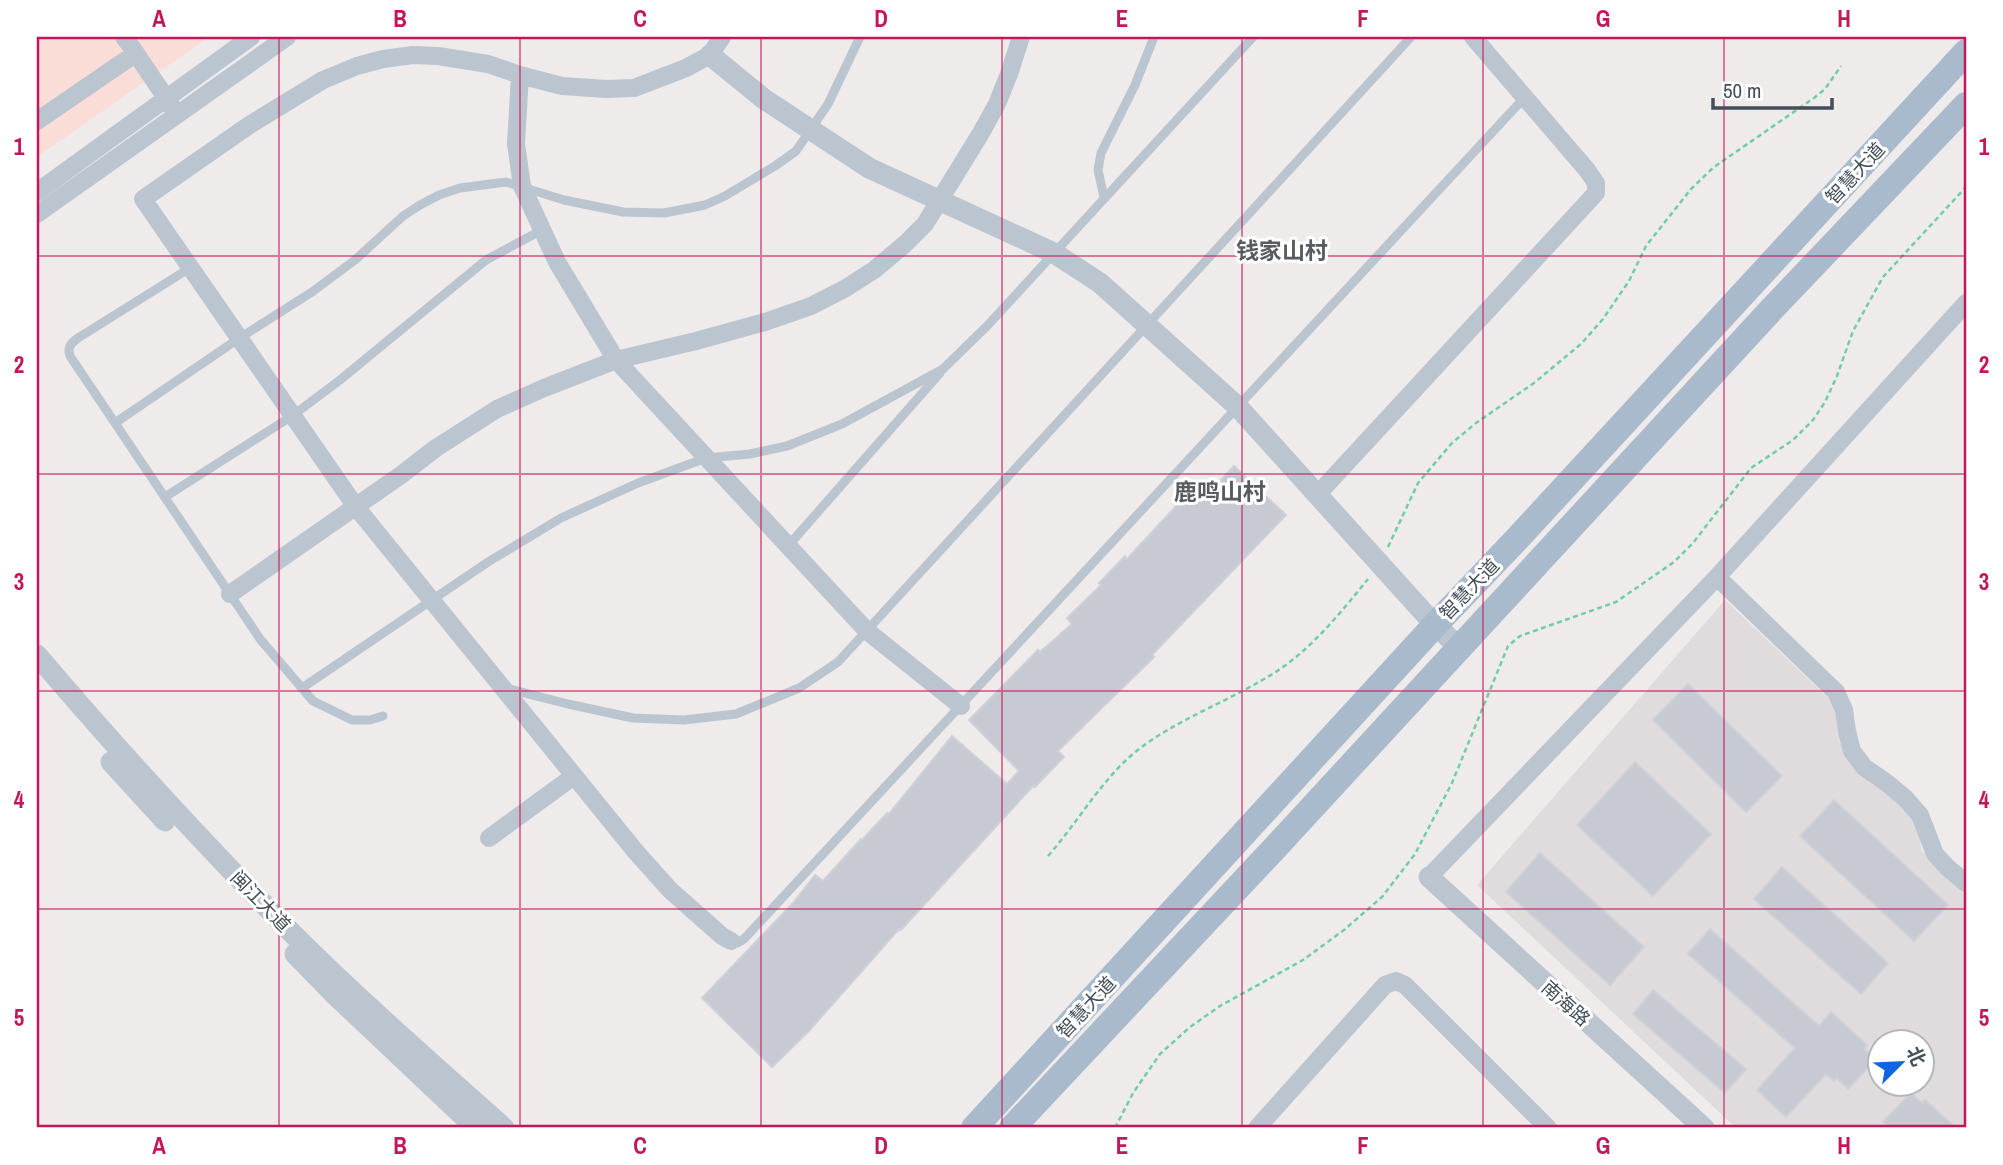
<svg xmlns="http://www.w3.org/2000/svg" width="2003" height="1165" font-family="'Archivo Narrow','Noto Sans SC',sans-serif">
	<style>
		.education { fill: #e0dcdd; fill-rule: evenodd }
		.medical { fill: #fbddd8 }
		.building { fill: #c7cad2; stroke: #cfd1d8; stroke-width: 2 }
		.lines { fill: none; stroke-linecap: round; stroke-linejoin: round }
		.path { stroke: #6dcfa2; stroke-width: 2.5; stroke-dasharray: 5 3.5; stroke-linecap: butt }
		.service { stroke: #bbc5cf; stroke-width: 9 }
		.minor { stroke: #bbc5cf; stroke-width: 18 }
		.tertiary { stroke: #bbc5cf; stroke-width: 21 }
		.primary { stroke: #a9bacc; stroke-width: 26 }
		.grid { fill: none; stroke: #c2185b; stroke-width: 2; stroke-opacity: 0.55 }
		.labels { text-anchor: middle; stroke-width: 6; stroke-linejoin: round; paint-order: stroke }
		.street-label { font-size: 19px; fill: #434e59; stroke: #fff }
		.quarter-label { font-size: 23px; font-weight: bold; fill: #585c61; stroke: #fff }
		.neatline { fill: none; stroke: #c2185b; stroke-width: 2.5 }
		.grid-label { font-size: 23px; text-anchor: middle; font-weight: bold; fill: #c2185b }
	</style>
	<rect width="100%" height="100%" fill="#efebeb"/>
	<path class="education" d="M1725,600l112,106 7,42 72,71 6,32 44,41v236h-230l-259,-243zM1881,1042h42v42h-42z"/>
	<path class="medical" d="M37,37h172l-172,120z"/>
	<path class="building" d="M1234,466l52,49 -134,140 2,2 -96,94 6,6 -29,30 -1,-2 -133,145 -2,-1 -91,103 -36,35 -70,-69 91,-95 22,-28 8,6 38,-42 1,1 25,-27 2,1 63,-78 55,48 12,-13 -50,-51 69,-70 2,2 32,-28 -5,-6 34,-33 -2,-2 26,-27 2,3 62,-67 11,10z
		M1688,684l94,92 -36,36 -93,-92z
		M1635,762l76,72 -58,62 -76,-71z
		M1834,800l114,105 -34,36 -114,-105z
		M1540,853l104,94 -34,38 -104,-93z
		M1782,867l106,96 -27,31 -107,-95z
		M1710,929l109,97 12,-14 36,33 -3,4 12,10 -28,30 -11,-11 -3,3 -8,-7 -40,43 -29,-27 38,-42 -107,-94z
		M1653,990l93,79 -21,24 -92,-79z
		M1911,1093l11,10 3,-3 31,28h-66l-7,-6z"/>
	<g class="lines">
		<path class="path" d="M1388,547l30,-64 34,-40 24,-20 58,-40 47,-39 22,-25 26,-38 17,-35 45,-57 23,-22 100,-69 11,-9 16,-23
			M1048,856c30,-34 52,-74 86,-103 38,-31 88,-49 130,-74 43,-24 73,-62 104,-100
			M1115,1128l18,-35 27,-39 30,-27 30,-21 83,-46 41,-30 38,-33 33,-43 37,-71 56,-137 12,-10 96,-34 58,-40 19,-19 58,-75 42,-28 20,-20 12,-18 12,-26 16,-45 30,-54 83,-90"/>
		<path class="service" d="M1104,197l-6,-27 3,-17 34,-68 19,-48
			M190,268l-112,70c-7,5 -11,9 -8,18l190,283 53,62 39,19h18l13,-4
			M115,423l123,-84 74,-47 43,-32 48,-44 17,-11 19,-10 21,-7 46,-6 58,18 59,12 41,1 41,-8 20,-9 50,-30 21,-15 32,-47 32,-67
			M165,497l127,-81 48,-36 146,-120 56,-30
			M788,546l152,-173
			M302,688l186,-126 73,-44 77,-35 68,-25 44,-4 37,-8 55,-22 101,-55 44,-43 266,-289
			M505,688l63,16 65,14 51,2 52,-6 63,-26 39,-26 573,-625
			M731,941l6,2 7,-4 780,-841"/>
		<path class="minor" d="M722,37l-12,18 -24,13 -52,20 -28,1 -44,-3 -42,-11 -32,-11 -50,-8 -25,-1 -30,4 -26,7 -34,14 -72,44 -108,75 213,308 280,345 34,38 52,46 9,5
			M133,49l39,58
			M520,75l-4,69 6,42 35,76 59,98 251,271 94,75
			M37,121l95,-65 1,-7 -9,-12
			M37,192l214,-155
			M37,214l250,-177
			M1317,495l279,-302v-10l-9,-13 -114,-133
			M1717,577l119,115 8,18 3,21 5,20 12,16 23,16 18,15 15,17 15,39 13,14 18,15
			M230,594l171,-119 35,-27 61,-39 47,-21 72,-28 80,-19 69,-19 46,-16 35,-18 28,-18 31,-26 20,-20 56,-91 16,-29 12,-30 12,-37
			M489,838l85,-62
			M1429,877l288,-300 249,-274
			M1257,1128l128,-143 11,-4 9,4 143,143"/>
		<path class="tertiary" d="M710,55l54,44 105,69 185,85 46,30 138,124 197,218 25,23
			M37,655c78,92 160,181 244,267 71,72 148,139 223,206
			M111,762l54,59
			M1429,877l275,251
			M295,954l38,39 143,135"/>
		<path class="primary" d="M974,1128l461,-503 81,-85 450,-488
			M1012,1128l260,-277 499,-541 195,-205"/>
	</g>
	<path class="grid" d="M279,37v1091M520,37v1091M761,37v1091M1002,37v1091M1242,37v1091M1483,37v1091M1724,37v1091M37,256h1929M37,474h1929M37,691h1929M37,909h1929"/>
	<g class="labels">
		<g class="street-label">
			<text transform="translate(1855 173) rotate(-47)" y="7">智慧大道</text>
			<text transform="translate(1469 589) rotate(-46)" y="7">智慧大道</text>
			<text transform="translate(261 901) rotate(46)" y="7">闽江大道</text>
			<text transform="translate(1566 1003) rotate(42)" y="7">南海路</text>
			<text transform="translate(1086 1007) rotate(-47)" y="7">智慧大道</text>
		</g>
		<g class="quarter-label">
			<text x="1282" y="259">钱家山村</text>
			<text x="1220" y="500">鹿鸣山村</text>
		</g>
	</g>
	<rect width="2003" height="1165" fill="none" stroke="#ffffff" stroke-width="77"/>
	<g transform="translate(1901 1063) rotate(66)"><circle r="33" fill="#ffffff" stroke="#b4b8bd" stroke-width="2"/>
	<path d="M0-5L12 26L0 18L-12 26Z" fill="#1165e2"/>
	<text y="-10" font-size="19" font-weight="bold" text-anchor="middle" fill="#434e59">北</text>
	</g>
	<path d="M1713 98v10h119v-10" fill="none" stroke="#434e59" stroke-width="3.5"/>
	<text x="1723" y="98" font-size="21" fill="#434e59" stroke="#ffffff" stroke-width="5" paint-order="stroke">50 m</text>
	<rect x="38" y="38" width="1927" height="1088" class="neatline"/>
	<g class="grid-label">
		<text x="159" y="27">A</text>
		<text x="400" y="27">B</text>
		<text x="640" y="27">C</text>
		<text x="881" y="27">D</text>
		<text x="1122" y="27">E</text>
		<text x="1363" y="27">F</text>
		<text x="1603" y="27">G</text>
		<text x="1844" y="27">H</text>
		<text x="19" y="155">1</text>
		<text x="1984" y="155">1</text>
		<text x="19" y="373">2</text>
		<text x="1984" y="373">2</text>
		<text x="19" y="590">3</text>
		<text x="1984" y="590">3</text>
		<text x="19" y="808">4</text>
		<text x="1984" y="808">4</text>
		<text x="19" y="1026">5</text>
		<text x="1984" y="1026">5</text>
		<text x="159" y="1154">A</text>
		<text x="400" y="1154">B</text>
		<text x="640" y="1154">C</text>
		<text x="881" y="1154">D</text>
		<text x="1122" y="1154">E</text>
		<text x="1363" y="1154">F</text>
		<text x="1603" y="1154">G</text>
		<text x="1844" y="1154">H</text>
	</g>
</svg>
